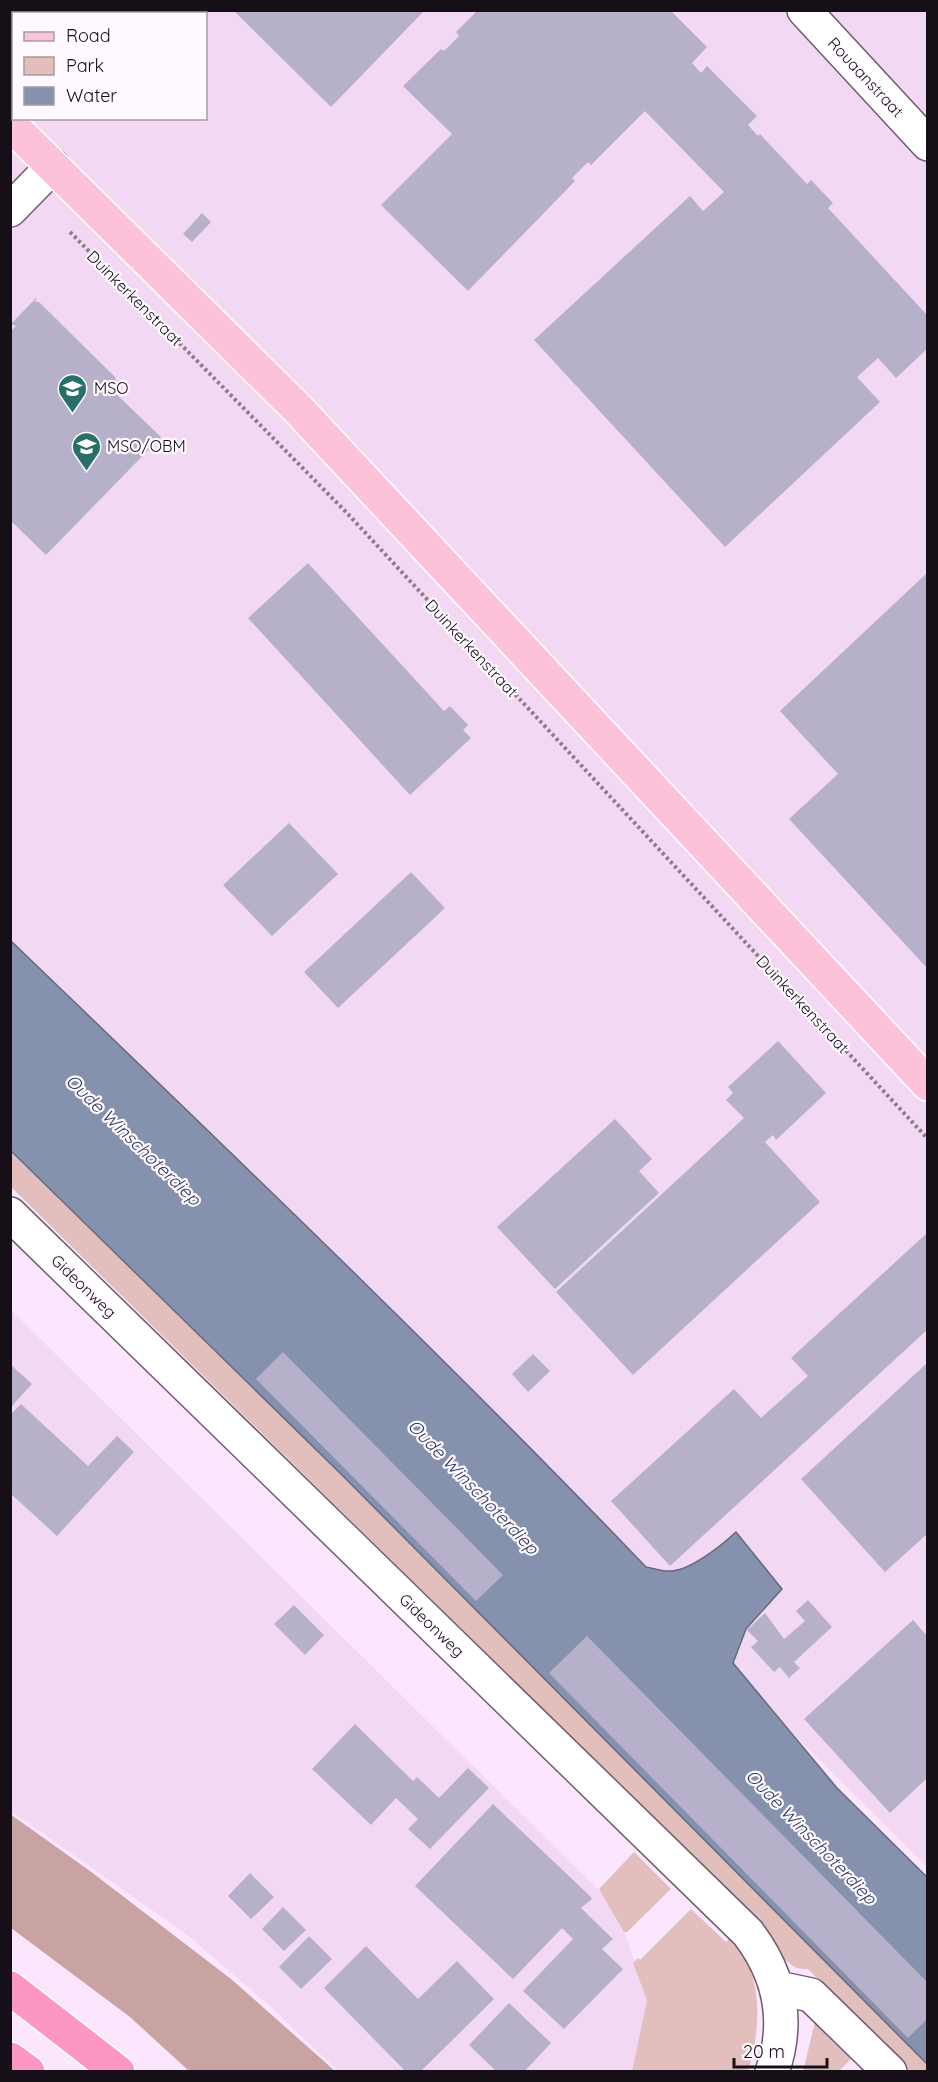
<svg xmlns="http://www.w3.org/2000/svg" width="938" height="2082" font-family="Quicksand,sans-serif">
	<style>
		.built { fill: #f3d8f4; fill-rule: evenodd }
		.green { fill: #e2bfbd }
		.forest { fill: #c8a3a1 }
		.water { fill: #8691ad; stroke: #646a80; stroke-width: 1.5 }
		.building { fill: #b7b0cb }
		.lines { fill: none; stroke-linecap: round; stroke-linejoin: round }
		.minor-casing { stroke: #6f5c70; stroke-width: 36 }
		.major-casing { stroke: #fff; stroke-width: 36 }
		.highway-casing { stroke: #fff; stroke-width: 36 }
		.path { stroke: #8a7c8b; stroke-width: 4; stroke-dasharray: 3 3; stroke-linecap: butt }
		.minor { stroke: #fff; stroke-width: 33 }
		.major { stroke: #fdc1da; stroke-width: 33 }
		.highway { stroke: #fb97c2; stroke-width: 33 }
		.labels { text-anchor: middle; stroke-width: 4.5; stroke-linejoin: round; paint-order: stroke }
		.street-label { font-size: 16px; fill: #160f17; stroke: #fefaff }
		.poi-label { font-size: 16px; fill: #160f17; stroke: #fefaff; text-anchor: start }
		.water-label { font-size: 18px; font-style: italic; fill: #303d67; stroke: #fefaff }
	</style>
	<rect width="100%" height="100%" fill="#fce6fd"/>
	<path class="built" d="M11,11h916v1856l-916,-913zM14,14h192v104h-192z
		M10,1309l605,597 34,97 -16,68h-295l-67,-64 -85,-73 -175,-123z"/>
	<path class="green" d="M10,1151l331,323 586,590v7h-18l-101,-102c-23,3 -35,-28 -46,-45l-751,-737z
		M634,1852l37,37 -44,43h-3l-25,-43z
		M691,1909l35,33 6,-7c31,40 30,91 16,136l-116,1 15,-72 -14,-37 5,-5 2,2z
		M816,2017l41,36 -18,18 -36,1z"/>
	<path class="forest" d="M10,1814l80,57 141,108 104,92h-146l-59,-54 -119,-89z"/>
	<path class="water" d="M10,940c215,207 430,412 636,627 7,1 17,5 24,4 20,0 52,-26 66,-39l46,57 -36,40 -13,34 104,125 90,89v187l-586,-590 -330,-323z"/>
	<path class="building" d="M18,10h177l-3,4h-171z
		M233,10h192l-94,97z
		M478,10h192l37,37 -15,16 9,10 6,-7 50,50 -9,9 10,11 2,-2 47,50 4,-4 22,23 -5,5 99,107v34l-31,29 -18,-20 -21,19 23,25 -155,145 -191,-207 156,-144 13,15 21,-19 -79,-81 -54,54 -3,-3 -16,16 3,3 -107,110 -87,-86 71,-71 -49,-48 38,-37 3,2 15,-15 -3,-4z
		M202,213l9,9 -19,20 -9,-8z
		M37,297l-2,5h4l76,75 2,6 -6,6 50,48 -115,118 -36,-35v-188l6,-6 -5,-2z
		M308,563l136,148 6,-5 18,19 -5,5 8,8 -61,57 -162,-177z
		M927,573v395l-138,-149 49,-45 -58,-63z
		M289,823l49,51 -66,62 -49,-51z
		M411,872l34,36 -107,100 -34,-36z
		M778,1041l48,52 -50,47 -3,-5 -8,7 55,60 -187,173 -77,-83 188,-174 -18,-18 7,-7 -5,-6z
		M615,1119l37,40 -13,12 20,22 -104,96 -58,-62z
		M927,1233v97l-257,236 -59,-65 123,-112 27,29 47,-42 -17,-18z
		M283,1352l220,223 -27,26 -220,-222z
		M533,1354l17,17 -22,21 -16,-18z
		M927,1363v171l-42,38 -84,-93z
		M10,1364l22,20 -22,24z
		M21,1404l67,62 29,-30 17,16 -77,84 -47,-43v-78z
		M808,1600l24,27 -38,35 6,6 -11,10 -9,-11 -6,5 -23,-25 7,-6 -11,-11 18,-17 19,26 21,-18 -9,-10z
		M294,1605l30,30 -19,20 -31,-31z
		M913,1620l14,16v142l-37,35 -86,-94z
		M587,1636l340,346v37l-19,19 -359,-365z
		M355,1724l58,57 4,-4 22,21 29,-30 21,20 -59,61 -22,-20 10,-10 -22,-21 -25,27 -59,-56z
		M493,1804l98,93 1,2 -11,9 32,31 -11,10 21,20 -59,60 -41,-38 50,-52 -11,-11 -49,51 -98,-93z
		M250,1873l24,24 -23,22 -23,-23z
		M283,1907l23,23 -22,21 -22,-22z
		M309,1936l23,23 -31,30 -22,-22z
		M366,1946l52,53 39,-38 37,38 -74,73h-14l-82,-84z
		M509,2003l42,40 -27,29h-27l-28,-27z"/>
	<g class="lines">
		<defs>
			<path id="minor" d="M804,10l124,134
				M10,210l43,-44
				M10,1214l738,719c32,42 42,88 24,139
				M778,1988l33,7 79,77"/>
			<path id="major" d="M10,124l288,285 630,675"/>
			<path id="highway" d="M10,1988l108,84
				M10,2059l18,13"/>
		</defs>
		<use href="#minor" class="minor-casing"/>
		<use href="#major" class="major-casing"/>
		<use href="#highway" class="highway-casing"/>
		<path class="path" d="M70,232l276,280 582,627"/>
		<use href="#minor" class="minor"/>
		<use href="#major" class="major"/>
		<use href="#highway" class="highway"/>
	</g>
	<defs>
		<symbol id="university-pin" viewBox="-11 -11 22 30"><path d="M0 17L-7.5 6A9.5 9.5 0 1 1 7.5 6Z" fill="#287067" stroke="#fefaff"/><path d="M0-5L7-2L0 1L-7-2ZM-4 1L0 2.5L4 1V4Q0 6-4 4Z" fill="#fff"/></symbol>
	</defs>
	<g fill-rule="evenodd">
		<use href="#university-pin" x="56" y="372" width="33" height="45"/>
		<use href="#university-pin" x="70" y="430" width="33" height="45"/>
	</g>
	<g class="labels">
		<g class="street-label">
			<text transform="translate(866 77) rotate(47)" y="6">Rouaanstraat</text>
			<text transform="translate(135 298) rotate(45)" y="6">Duinkerkenstraat</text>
			<text transform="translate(472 648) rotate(47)" y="6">Duinkerkenstraat</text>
			<text transform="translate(803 1004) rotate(47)" y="6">Duinkerkenstraat</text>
			<text transform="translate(84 1286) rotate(44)" y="6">Gideonweg</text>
			<text transform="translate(432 1625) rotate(44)" y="6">Gideonweg</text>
		</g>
		<g class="poi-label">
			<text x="94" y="394">MSO</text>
			<text x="107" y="452">MSO/OBM</text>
		</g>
		<g class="water-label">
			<text transform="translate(133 1140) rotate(44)" y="6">Oude Winschoterdiep</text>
			<text transform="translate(473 1487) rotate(46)" y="6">Oude Winschoterdiep</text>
			<text transform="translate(811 1837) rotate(46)" y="6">Oude Winschoterdiep</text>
		</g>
	</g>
	<rect width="938" height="2082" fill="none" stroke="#160f17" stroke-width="24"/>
	<rect x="12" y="12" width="195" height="108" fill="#fefaff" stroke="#a19ca2" stroke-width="1.5"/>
	<rect x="24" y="32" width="30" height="9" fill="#fdc1da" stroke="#a19ca2" stroke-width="1.5"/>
	<text x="66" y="42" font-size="18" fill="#160f17">Road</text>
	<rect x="24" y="57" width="30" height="18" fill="#e2bfbd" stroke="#a19ca2" stroke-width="1.5"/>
	<text x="66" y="72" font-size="18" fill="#160f17">Park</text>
	<rect x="24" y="87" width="30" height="18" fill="#8691ad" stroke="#a19ca2" stroke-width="1.5"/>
	<text x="66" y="102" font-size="18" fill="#160f17">Water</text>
	<path d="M734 2058v9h93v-9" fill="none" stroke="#160f17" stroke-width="3"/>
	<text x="743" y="2058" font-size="18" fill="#160f17" stroke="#fefaff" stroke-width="4.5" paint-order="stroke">20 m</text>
</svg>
